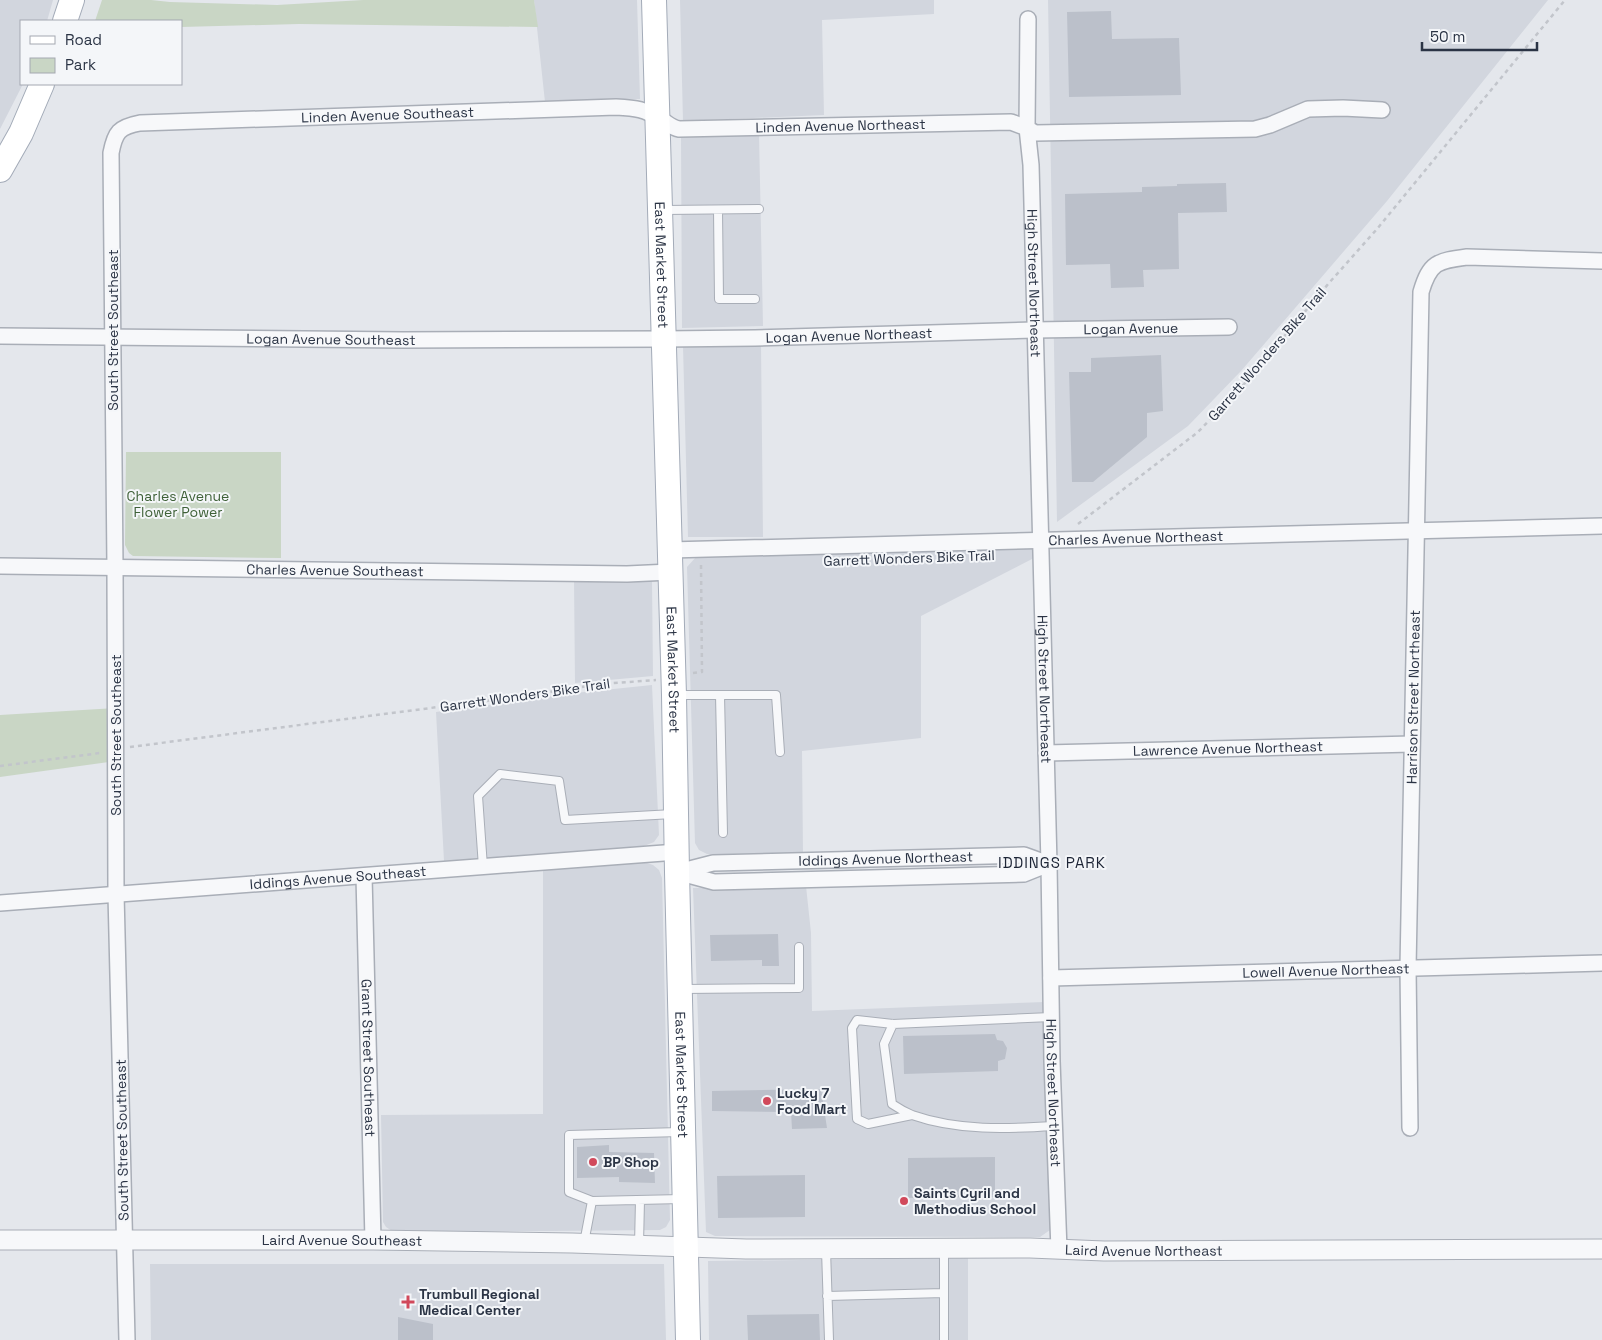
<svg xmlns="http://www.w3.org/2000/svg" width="1602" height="1340" font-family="'Space Grotesk',sans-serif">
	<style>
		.built { fill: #d2d6de }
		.green { fill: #c9d6c5 }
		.building { fill: #bbc0ca }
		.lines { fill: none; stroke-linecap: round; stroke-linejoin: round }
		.service-casing { stroke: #a9aeb7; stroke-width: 10 }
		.minor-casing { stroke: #a9aeb7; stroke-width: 18 }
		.tertiary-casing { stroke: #a9aeb7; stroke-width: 21 }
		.primary-casing { stroke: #a3abb8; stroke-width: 26 }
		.path { stroke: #c2c5cb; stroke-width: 2.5; stroke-dasharray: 4 4; stroke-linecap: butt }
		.service { stroke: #f7f8fa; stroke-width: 8 }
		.minor { stroke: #f7f8fa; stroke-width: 15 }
		.tertiary { stroke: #f7f8fa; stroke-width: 19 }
		.primary { stroke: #fff; stroke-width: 24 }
		.poi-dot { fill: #d1495b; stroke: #f4f6f9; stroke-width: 2 }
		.labels { text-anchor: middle; stroke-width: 4; stroke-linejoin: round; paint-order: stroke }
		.street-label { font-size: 14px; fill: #2b3445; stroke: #f4f6f9 }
		.park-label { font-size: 14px; fill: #3f6138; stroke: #f4f6f9 }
		.poi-label { font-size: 14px; font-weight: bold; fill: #2b3445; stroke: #f4f6f9; text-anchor: start }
		.neighbourhood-label { font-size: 15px; letter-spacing: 1px; fill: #1d2536; stroke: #f4f6f9 }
	</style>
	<rect width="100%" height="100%" fill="#e4e7ec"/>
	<path class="built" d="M0,0h53l-6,21h-26v63h2l-23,45z
		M534,0h103l3,99 -95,3z
		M680,0h254v14l-112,6 2,95 -141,6z
		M1048,0h500l-161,201 -146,170 -53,55 -131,96z
		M759,134l4,192 -81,2 -1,-192z
		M761,345l2,192h-75l-5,-191z
		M1034,545v13l-113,58v122l-119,13 1,103h-96l-8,-4 -4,-7 -8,-276 9,-10 9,-3z
		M574,580l78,1 1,95 -78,7z
		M652,685l7,150 -5,7 -10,4 -200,15 -8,-149 139,-19z
		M641,861l12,4 6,5 3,8 8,342 -4,7 -6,3 -109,1h-159l-6,-4 -3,-5 -2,-107 162,-1v-245z
		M806,886l5,47 1,78 233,-9 5,228 -10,7 -325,-1 -9,-4 -13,-344z
		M968,1258v82h-259l-1,-79z
		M150,1264h514l2,76h-515z"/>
	<path class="green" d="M102,0h49l19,2 107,3 86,-5h171l4,27 -239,-3 -118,3v-6h-86z
		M126,452h155v106l-148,-2 -4,-3 -4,-8z
		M116,708v53l-116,16v-62z"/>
	<path class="building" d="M1111,11l1,28 67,-1 2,57 -112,2 -2,-85z
		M1226,183l1,29 -49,1 1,56 -36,1 1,17 -33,1 -1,-24 -44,1 -1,-71 77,-2v-5l35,-1v-2z
		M1161,355l2,56 -16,2v24l-54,45h-21l-3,-110h22v-14z
		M778,934l1,32h-17v-6l-51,1 -1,-26z
		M995,1034l2,6 6,1 4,7 -2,11 -7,2v10l-94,3 -1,-38z
		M821,1089l6,39 -35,1 -1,-17 -79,-1v-20z
		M609,1145v7l45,1 1,30 -36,-1v-5l-42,1v-31z
		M995,1157v40l-87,1v-40z
		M805,1175v42l-87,1 -1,-42z
		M819,1314l1,26h-72l-1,-25z
		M398,1317l35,7v16h-35z"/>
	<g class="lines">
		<defs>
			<path id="service" d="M664,210l95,-1
				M718,210l1,89h36
				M676,695h100l4,57
				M720,695l3,138
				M483,867l-5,-71 22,-22 59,7 6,39 108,-6
				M682,989l117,-1v-41
				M893,1024l-9,20 8,60c6,4 13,8 20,11 46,16 95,14 142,11
				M912,1115l-44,9 -11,-5 -5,-91 5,-8 36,4 158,-7
				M592,1201l-23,-9v-57l111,-3
				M584,1243l8,-42 90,-2
				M639,1245l1,-45
				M826,1250l3,90
				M827,1296l117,-3
				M944,1340v-91"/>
			<g id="minor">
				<path d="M1028,19l-1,109 8,5 220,-4 15,-4 38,-16 35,-1 39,2"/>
				<path id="s1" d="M0,336l403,4 260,-1 92,-1 279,-8 195,-3"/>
				<path id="s2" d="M670,550l932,-24"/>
				<path id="s3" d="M0,566l627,8 43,-2"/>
				<path id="s4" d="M1046,753l366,-9"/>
				<path d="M677,872l37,10 310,-8 25,-10"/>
				<path id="s5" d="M678,872l35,-9 311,-8 25,9"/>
				<path id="s6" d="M364,876l9,364"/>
				<path id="s7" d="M0,903l677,-51"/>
				<path id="s8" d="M1051,978l551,-15"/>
				<path id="s9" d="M1410,1128l-2,-160 13,-676c9,-30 16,-31 46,-35l135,4"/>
				<path id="s10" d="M127,1340l-11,-446 -1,-327 -4,-414c4,-21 8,-26 29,-30l476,-16c21,1 28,2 46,13 5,3 10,8 17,9l332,-7 16,6 4,37 18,699 3,197 7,189"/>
			</g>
			<g id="tertiary">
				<path id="s11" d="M0,1240h373l199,3 174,6 284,-1 74,3 498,-2"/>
			</g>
			<g id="primary">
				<path id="s12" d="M654,0l20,695 3,177 11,468"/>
				<path d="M65,21l7,-21"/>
				<path d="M0,170l21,-37 21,-49"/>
			</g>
		</defs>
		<use href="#service" class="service-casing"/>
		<use href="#minor" class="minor-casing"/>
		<use href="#tertiary" class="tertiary-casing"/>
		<use href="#primary" class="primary-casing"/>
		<path class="path" d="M1078,524l120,-92 47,-49 84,-100 48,-54 188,-229
			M693,673l9,-1 -1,-107
			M130,747l393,-51 78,-12 55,-4
			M0,766l100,-13"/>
		<use href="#service" class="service"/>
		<use href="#minor" class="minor"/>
		<use href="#tertiary" class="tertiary"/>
		<use href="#primary" class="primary"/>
	</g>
	<g class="poi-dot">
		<circle cx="767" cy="1101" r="5"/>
		<circle cx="593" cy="1162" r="5"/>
		<circle cx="904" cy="1201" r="5"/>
		<path d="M405.5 1294.5h5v5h5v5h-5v5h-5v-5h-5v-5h5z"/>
	</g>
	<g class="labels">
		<g class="street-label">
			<text dy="5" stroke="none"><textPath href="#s10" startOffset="1481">Linden Avenue Southeast</textPath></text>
			<text dy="5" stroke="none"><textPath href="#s10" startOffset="1939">Linden Avenue Northeast</textPath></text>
			<text dy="5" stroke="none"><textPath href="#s12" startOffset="265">East Market Street</textPath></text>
			<text dy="5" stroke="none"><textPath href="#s10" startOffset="2282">High Street Northeast</textPath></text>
			<text dy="5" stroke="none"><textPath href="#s1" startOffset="1131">Logan Avenue</textPath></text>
			<text transform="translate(113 330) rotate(-90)" y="5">South Street Southeast</text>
			<text dy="5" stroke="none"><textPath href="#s1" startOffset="849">Logan Avenue Northeast</textPath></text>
			<text dy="5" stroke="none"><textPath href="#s1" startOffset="331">Logan Avenue Southeast</textPath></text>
			<text transform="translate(1267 354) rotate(-49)" y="5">Garrett Wonders Bike Trail</text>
			<text dy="5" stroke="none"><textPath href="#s2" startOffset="466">Charles Avenue Northeast</textPath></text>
			<text transform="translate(909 558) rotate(-2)" y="5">Garrett Wonders Bike Trail</text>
			<text dy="5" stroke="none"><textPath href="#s3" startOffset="335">Charles Avenue Southeast</textPath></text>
			<text dy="5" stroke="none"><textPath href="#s12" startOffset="670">East Market Street</textPath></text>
			<text dy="5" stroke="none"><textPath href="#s10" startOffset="2688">High Street Northeast</textPath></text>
			<text transform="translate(525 695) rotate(-8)" y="5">Garrett Wonders Bike Trail</text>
			<text dy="5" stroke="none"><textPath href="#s9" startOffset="431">Harrison Street Northeast</textPath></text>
			<text transform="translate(116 735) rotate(-90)" y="5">South Street Southeast</text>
			<text dy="5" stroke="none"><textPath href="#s4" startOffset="182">Lawrence Avenue Northeast</textPath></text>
			<text dy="5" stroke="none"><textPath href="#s5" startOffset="209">Iddings Avenue Northeast</textPath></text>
			<text dy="5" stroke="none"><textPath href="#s7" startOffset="339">Iddings Avenue Southeast</textPath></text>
			<text dy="5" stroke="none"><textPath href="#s8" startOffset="275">Lowell Avenue Northeast</textPath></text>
			<text dy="5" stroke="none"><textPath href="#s6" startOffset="182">Grant Street Southeast</textPath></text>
			<text dy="5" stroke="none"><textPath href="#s12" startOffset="1075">East Market Street</textPath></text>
			<text dy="5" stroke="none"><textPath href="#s10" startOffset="3092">High Street Northeast</textPath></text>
			<text transform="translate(122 1140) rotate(-91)" y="5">South Street Southeast</text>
			<text dy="5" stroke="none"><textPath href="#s11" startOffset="342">Laird Avenue Southeast</textPath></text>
			<text dy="5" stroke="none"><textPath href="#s11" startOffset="1144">Laird Avenue Northeast</textPath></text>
		</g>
		<g class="park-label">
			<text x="178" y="501">Charles Avenue<tspan x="178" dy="16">Flower Power</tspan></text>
		</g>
		<g class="poi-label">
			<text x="777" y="1098">Lucky 7<tspan x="777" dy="16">Food Mart</tspan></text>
			<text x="603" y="1167">BP Shop</text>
			<text x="914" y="1198">Saints Cyril and<tspan x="914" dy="16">Methodius School</tspan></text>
			<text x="419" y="1299">Trumbull Regional<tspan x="419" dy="16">Medical Center</tspan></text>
		</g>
		<g class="neighbourhood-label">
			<text x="1052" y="868">IDDINGS PARK</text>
		</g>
	</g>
	<rect x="20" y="20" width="162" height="65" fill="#f4f6f9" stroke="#a4a8b1"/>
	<rect x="30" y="36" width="25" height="8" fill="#ffffff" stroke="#a4a8b1"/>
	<text x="65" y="45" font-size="15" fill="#2b3445">Road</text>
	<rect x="30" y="58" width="25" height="15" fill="#c9d6c5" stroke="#a4a8b1"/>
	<text x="65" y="70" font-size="15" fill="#2b3445">Park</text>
	<path d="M1422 42v8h115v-8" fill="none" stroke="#2b3445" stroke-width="2.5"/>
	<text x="1430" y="42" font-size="15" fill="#2b3445" stroke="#f4f6f9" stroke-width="4" paint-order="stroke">50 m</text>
</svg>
